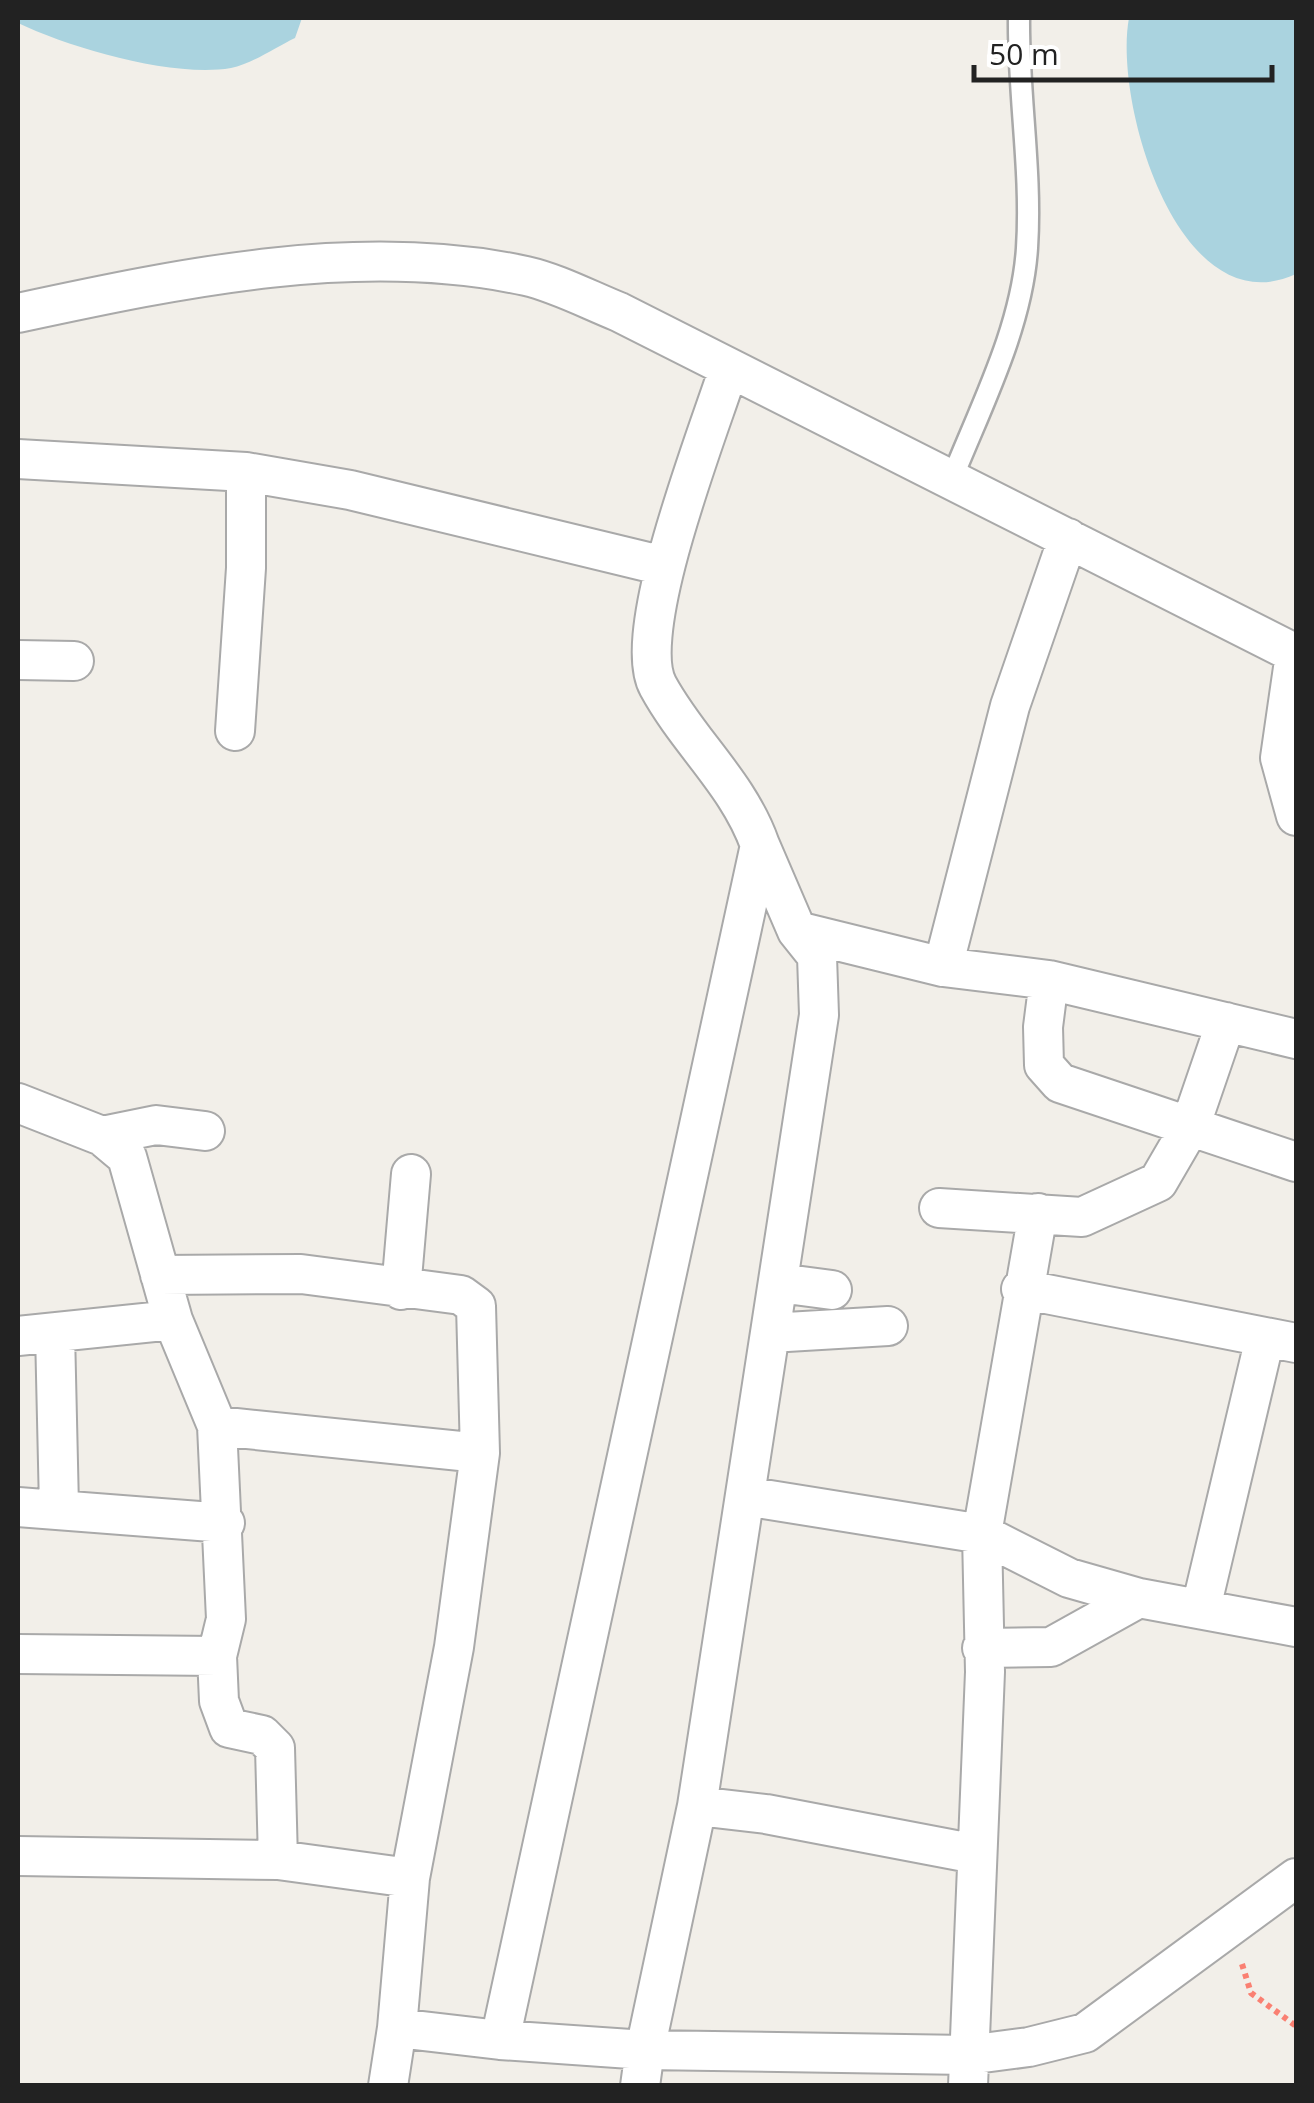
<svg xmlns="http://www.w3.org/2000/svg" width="1314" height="2103" font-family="'Open Sans',sans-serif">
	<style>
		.water { fill: #aad3df }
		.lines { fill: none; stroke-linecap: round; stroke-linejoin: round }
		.lane-casing { stroke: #a9a9a9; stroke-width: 25 }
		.street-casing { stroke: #a9a9a9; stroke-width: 42 }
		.path { stroke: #fa8072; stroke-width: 6; stroke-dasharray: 5 5; stroke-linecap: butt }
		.lane { stroke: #fff; stroke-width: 20 }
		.street { stroke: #fff; stroke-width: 38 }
	</style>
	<rect width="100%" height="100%" fill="#f2efe9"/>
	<path class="water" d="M18,18h284l-7,20c-19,9 -43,26 -64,30 -58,10 -161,-20 -213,-45z
		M1129,18h167v256c-117,54 -183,-172 -167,-256z"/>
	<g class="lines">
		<defs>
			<path id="lane" d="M951,481c29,-73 71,-153 76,-233 5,-77 -9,-154 -8,-230"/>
			<path id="street" d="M18,313c163,-35 341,-73 508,-37 31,7 63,24 93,36l677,342
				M18,459l228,13 104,18 314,76
				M1295,654l-15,104 16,58
				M18,660l56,1
				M235,731l11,-163v-96
				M797,931l146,36 106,13 247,59
				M943,967l67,-261 58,-168
				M1049,980l-6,47 1,38 16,18 236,79
				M18,1103l84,33 25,21 46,163 44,106 9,193 -9,37
				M102,1136l54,-11 49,6
				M939,1208l143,9 76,-35 32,-55 36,-105
				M160,1275l141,-1 160,21 15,11 4,147 -26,194 -44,231
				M779,1283l53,7
				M1021,1289l275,54
				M401,1290l10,-116
				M55,1332l4,175
				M770,1333l118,-7
				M18,1336l155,-16
				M217,1426l263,27
				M745,1496l237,38 87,44 70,20 157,29
				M18,1507l207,16
				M1201,1608l64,-270
				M982,1648l69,-1 88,-49
				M18,1654l199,2 2,45 10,27 33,7 13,13 3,112
				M697,1806l69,8 210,40
				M18,1856l260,4 132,18 -13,150
				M500,2040l145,10 52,-244 122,-791 -2,-59 -20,-25 -37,-86
				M388,2086l9,-58 103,12 260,-1195c-22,-62 -71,-102 -102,-159 -29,-53 50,-253 70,-315
				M640,2086l5,-36 323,5 61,-8 56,-14 211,-155
				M968,2086l17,-414 -3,-138 56,-321"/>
		</defs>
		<use href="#lane" class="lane-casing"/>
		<use href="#street" class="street-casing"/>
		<path class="path" d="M1242,1964l9,29 45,33"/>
		<use href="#lane" class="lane"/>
		<use href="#street" class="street"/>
	</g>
	<rect width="1314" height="2103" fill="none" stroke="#222222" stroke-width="40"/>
	<path d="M974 65v15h298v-15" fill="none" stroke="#222222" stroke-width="5"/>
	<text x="989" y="65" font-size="30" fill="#222222" stroke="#ffffff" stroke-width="8" paint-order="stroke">50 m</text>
</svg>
